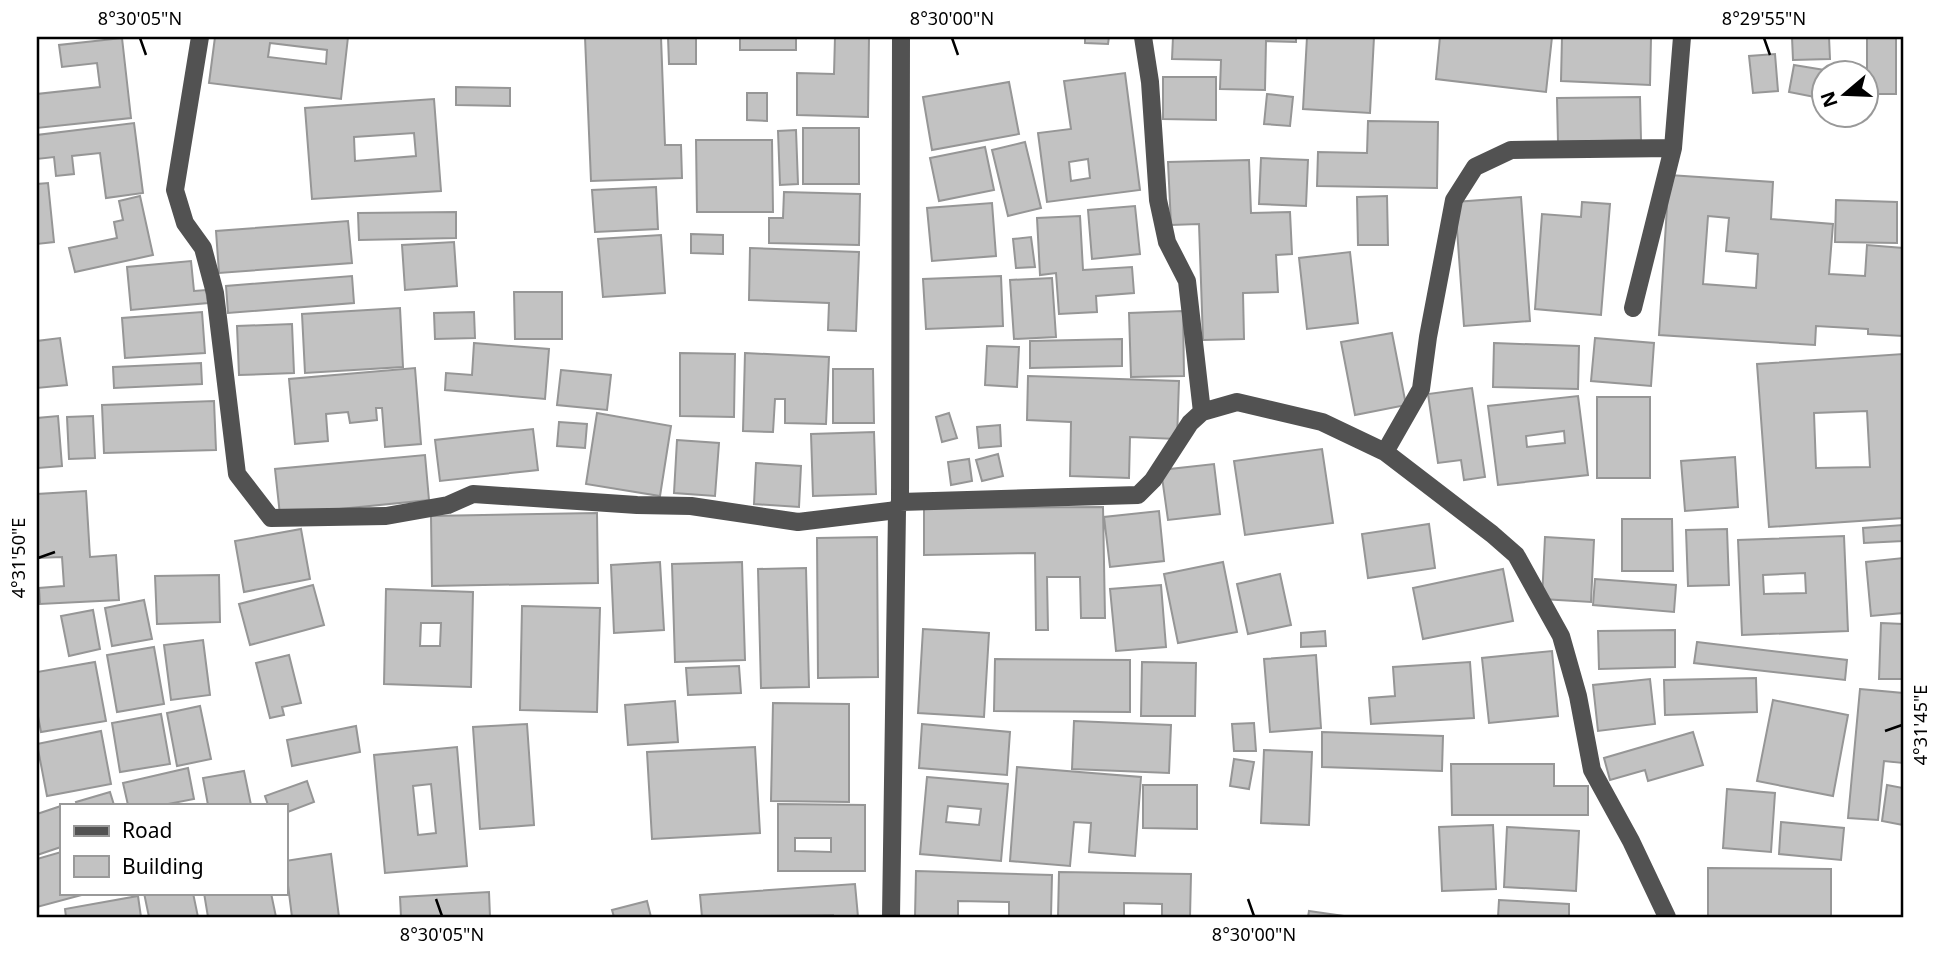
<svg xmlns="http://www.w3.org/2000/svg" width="1940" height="954" font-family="'Noto Sans',sans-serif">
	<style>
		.building { fill: #c2c2c2; stroke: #969696; stroke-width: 2; fill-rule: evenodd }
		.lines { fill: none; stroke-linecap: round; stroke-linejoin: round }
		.minor { stroke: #525252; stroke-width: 18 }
		.ticks { fill: none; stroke: #000; stroke-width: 2.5 }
		.neatline { fill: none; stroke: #000; stroke-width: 2.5 }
		.ticks-label { font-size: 18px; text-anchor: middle; fill: #000 }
	</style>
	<rect width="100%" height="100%" fill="#fff"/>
	<path class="building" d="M215,37h133l-7,62 -132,-16zM270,43l57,7 -1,14 -58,-7z
		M585,37h76l4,108h16l1,33 -91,3z
		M668,37h28v27h-27z
		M740,37h56v13h-56z
		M835,37h34l-1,80 -71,-2v-42l37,1z
		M1085,37h24l-1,7 -23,-1z
		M1173,37h123v5l-30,-1 -1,49 -45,-1 1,-29 -49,-1z
		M1307,37h67l-4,76 -67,-4z
		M1440,37h112l-6,55 -110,-13z
		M1562,37l89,1 -1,47 -89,-4z
		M1792,37h37l1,22 -37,1z
		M1867,37h29v57h-29z
		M122,38l9,80 -94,10v-34l63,-7 -3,-24 -35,4 -3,-22z
		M1775,54l3,37 -25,2 -4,-37z
		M1794,65l49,8 -18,1v25l-36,-7z
		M1125,73l15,117 -93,12 -9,-69 33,-4 -7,-48zM1088,159l2,19 -19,3 -2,-19z
		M1163,77h53v43l-53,-1z
		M1009,82l10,52 -87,16 -9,-53z
		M456,87l54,1v18l-54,-1z
		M747,93h20v28l-20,-1z
		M1267,94l26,3 -3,29 -26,-2z
		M1640,97l1,43 -83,2 -1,-44z
		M434,99l7,92 -129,8 -7,-91zM414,133l2,23 -61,5 -1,-24z
		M1368,121l70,1 -1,66 -120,-2 1,-34 49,1z
		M134,123l9,70 -37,5 -6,-45 -28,3 2,18 -18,2 -2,-19 -17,2v-24z
		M803,128h56v56h-56z
		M796,130l2,54 -18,1 -2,-54z
		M696,140h76l1,72h-76z
		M1025,142l16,66 -33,8 -16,-66z
		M985,147l9,43 -55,11 -9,-43z
		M1261,158l47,2 -2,46 -47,-2z
		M1249,160l2,53 39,-1 2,42 -16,1 2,37 -35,1 1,46 -41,1 -4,-116 -28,1 -3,-63z
		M1669,175l104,7 -2,37 62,5 -4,50 36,2 2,-31 36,3v88l-35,-2v-5l-52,-3 -1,19 -156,-10zM1708,216l21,2 -3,33 32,3 -2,34 -53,-4z
		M48,183l6,59 -17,2v-60z
		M656,187l2,42 -63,3 -3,-42z
		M784,192l76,2 -1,51 -90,-2v-25h14z
		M140,196l13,59 -78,17 -6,-24 48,-10 -3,-16 9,-2 -4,-19z
		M1387,196l1,49h-30l-1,-48z
		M1521,197l9,124 -66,5 -9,-124z
		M1836,200l61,2v41l-62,-1z
		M1582,202l28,2 -9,111 -66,-6 7,-95 39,3z
		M992,203l4,53 -64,5 -5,-53z
		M1135,206l5,48 -48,5 -4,-49z
		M456,212v26l-97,2 -1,-27z
		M1080,216l3,54 49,-3 2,26 -38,3 1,16 -38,2 -3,-41 -16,2 -3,-57z
		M348,221l4,42 -133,10 -3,-42z
		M691,234l32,1v19l-32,-1z
		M661,235l4,58 -62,4 -5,-58z
		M1031,237l4,30 -19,1 -3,-29z
		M454,242l3,44 -52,4 -3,-45z
		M750,248l109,4 -3,79 -28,-1 1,-27 -80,-3z
		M1350,252l8,71 -51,6 -8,-71z
		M191,261l3,30 12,-1 2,13 -77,7 -4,-43z
		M352,276l2,27 -126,10 -2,-27z
		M1001,276l2,50 -77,3 -3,-50z
		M1052,278l4,59 -42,2 -4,-59z
		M514,292h48v47h-47z
		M400,308l3,59 -98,6 -3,-59z
		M1183,311l1,65 -53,1 -2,-64z
		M202,312l3,41 -80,5 -3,-40z
		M474,312l1,26 -40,1 -1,-26z
		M292,324l2,49 -55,2 -2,-49z
		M1392,333l14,72 -51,10 -14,-73z
		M60,338l7,47 -30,3v-47z
		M1595,338l59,5 -3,43 -60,-5z
		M1122,339v27l-92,2v-27z
		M474,343l75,6 -4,50 -100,-9 1,-17 26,2z
		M1494,343l85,3 -1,43 -85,-2z
		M987,346l32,1 -2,40 -32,-2z
		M680,353l55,1 -1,63 -54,-1z
		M745,353l84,4 -3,67 -41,-1v-24h-10l-2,33 -30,-1z
		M1903,354v164l-134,9 -12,-163zM1867,411l3,56 -54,1 -2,-55z
		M201,363l1,21 -88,4 -1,-21z
		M415,368l6,76 -36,3 -3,-39h-6l1,12 -27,3 -2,-11 -22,2 2,27 -33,3 -6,-65z
		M833,369h40l1,54h-41z
		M561,370l50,5 -4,35 -50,-5z
		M1028,376l151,5 -2,58 -47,-2 -1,41 -59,-2 1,-54 -44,-2z
		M1472,388l13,89 -21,3 -3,-20 -23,3 -10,-69z
		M1578,396l10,79 -90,10 -10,-79zM1564,431l1,12 -38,4 -1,-11z
		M1597,397h53v81h-53z
		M214,401l2,49 -112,3 -2,-48z
		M597,413l74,13 -11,70 -74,-12z
		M949,413l8,25 -15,4 -6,-25z
		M58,416l4,50 -24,2 -1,-50z
		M93,416l2,42 -26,1 -2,-42z
		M559,422l28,2 -2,24 -28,-2z
		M1000,425l1,21 -22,2 -2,-21z
		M533,429l5,41 -98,11 -5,-41z
		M874,432l2,62 -63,2 -2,-62z
		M677,440l42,3 -4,53 -41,-3z
		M1322,449l11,74 -88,12 -11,-74z
		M998,454l5,22 -21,5 -6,-21z
		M425,455l4,45 -149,15 -5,-46z
		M1735,457l3,50 -53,4 -4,-50z
		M969,459l3,22 -21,4 -3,-23z
		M756,463l45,3 -2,41 -45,-3z
		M1214,464l6,50 -52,6 -7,-50z
		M86,491l4,66 26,-2 3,45 -79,4 -1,-16 25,-2 -2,-29 -25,1v-64z
		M1103,507l2,111h-24l-1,-41h-33l1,53h-12l-1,-77 -111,2v-47z
		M1159,511l5,50 -54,6 -6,-50z
		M597,513l1,70 -166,3 -1,-70z
		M1622,519h50l1,52h-51z
		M1429,524l6,44 -67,10 -6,-44z
		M1903,525v16l-39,2 -1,-15z
		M301,529l9,50 -66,13 -9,-51z
		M1727,529l2,56 -41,1 -2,-56z
		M1844,536l4,95 -106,4 -4,-95zM1805,573l1,20 -42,1 -1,-19z
		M877,537l1,140 -60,1 -1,-140z
		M1545,537l49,3 -3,62 -49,-3z
		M1903,558v55l-32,3 -5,-54z
		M660,562l4,68 -50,3 -3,-68z
		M742,562l3,98 -70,2 -3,-98z
		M1223,562l14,70 -59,11 -14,-69z
		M806,568l3,119 -48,1 -3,-119z
		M1503,569l10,52 -90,18 -10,-51z
		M1280,574l11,51 -43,9 -11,-50z
		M219,575l1,47 -63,2 -2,-48z
		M1595,579l81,6 -2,27 -81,-7z
		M313,585l11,40 -74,20 -11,-41z
		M1161,585l5,62 -50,4 -6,-62z
		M386,589l87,3 -2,95 -87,-3zM421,623h20l-1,23h-20z
		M144,600l8,39 -40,7 -7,-38z
		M522,606l78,2 -3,104 -77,-2z
		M93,610l7,39 -31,7 -8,-40z
		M1881,623l22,1v55h-24z
		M923,629l66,4 -5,84 -66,-4z
		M1675,630v37l-76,2 -1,-38z
		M1325,631l1,15 -25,1v-14z
		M203,640l7,55 -39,5 -7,-55z
		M1697,642l150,18 -2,20 -151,-17z
		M154,647l10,57 -47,8 -10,-57z
		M1552,651l6,65 -69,7 -7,-65z
		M289,655l12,48 -19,4 2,8 -14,3 -14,-55z
		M1316,655l5,73 -51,4 -6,-73z
		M995,659l135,1v52l-136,-1z
		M95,662l11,59 -65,11 -4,-21v-39z
		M1142,662l54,1 -1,53h-54z
		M1470,662l4,56 -103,6 -2,-26 26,-2 -2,-29z
		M739,666l2,27 -53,2 -2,-27z
		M1756,678l1,34 -92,3 -1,-35z
		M1650,679l5,45 -57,7 -5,-46z
		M1860,689l43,4v70l-19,-2 -6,59 -30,-2z
		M1773,700l75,15 -15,81 -76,-15z
		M675,701l3,41 -50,3 -3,-40z
		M773,703l76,1v98l-78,-1z
		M200,706l11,53 -34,7 -10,-53z
		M161,714l9,50 -50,8 -8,-49z
		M1074,721l97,4 -2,48 -97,-4z
		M1254,723l2,28h-22l-2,-27z
		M527,724l7,101 -54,4 -7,-102z
		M922,724l88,8 -3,43 -88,-7z
		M356,726l4,26 -68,14 -5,-26z
		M101,731l10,53 -64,12 -10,-52z
		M1322,732l121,4 -1,35 -120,-4z
		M1693,732l10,33 -55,16 -3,-11 -35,10 -6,-22z
		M457,747l10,119 -82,7 -11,-118zM431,784l5,49 -18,2 -5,-49z
		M755,747l5,86 -108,6 -5,-87z
		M1264,750l48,2 -3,73 -48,-2z
		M1234,759l20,3 -5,27 -19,-3z
		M1451,764h103v22h34v29h-136z
		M1017,767l124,10 -6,79 -46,-4 2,-29 -17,-1 -4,44 -60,-5z
		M188,768l6,31 -31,6h-35l-5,-22z
		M244,771l7,34h-43l-5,-27z
		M927,777l81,7 -7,77 -81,-7zM948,806l33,3 -2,16 -33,-3z
		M307,781l7,21 -29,11v-8h-17l-3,-9z
		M1143,785h54v44l-54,-1z
		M1887,785l16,3v37l-21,-4z
		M1727,789l48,4 -4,59 -48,-4z
		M110,792l4,13h-37l-1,-3z
		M778,804l87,1v66h-87zM795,838h36v14l-36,-1z
		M61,806v41l-24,8v-41z
		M1781,822l63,6 -3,32 -62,-6z
		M1493,825l3,64 -54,2 -3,-64z
		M1507,827l72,4 -3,60 -72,-4z
		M61,852v41h28l-52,14v-48z
		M331,854l8,63h-47l-7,-56z
		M1708,868l123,1v48h-123z
		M916,871l136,4 -1,42h-42v-15l-51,-1v16h37h-80z
		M1059,872l132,2 -1,43h-28v-13l-38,-1v14h-66z
		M855,884l3,33h-25v-2l-131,2 -2,-22z
		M489,892l1,25h-89l-1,-20z
		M144,893h49l5,24h-49z
		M204,893h67l5,24h-68z
		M138,896l3,21h-75l-1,-8z
		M1499,900l70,4v13h-71z
		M647,901l4,16h-37l-2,-7z
		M1309,911l42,6h-43z"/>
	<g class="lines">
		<path class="minor" d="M200,37l-25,153 10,33 18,25 12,45 22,181 34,44 115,-2 62,-11 25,-11 164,11 54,1 107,16 99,-12
			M1143,37l7,45 8,118 9,42 20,39 15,131
			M1633,308l40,-160 9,-111
			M1385,452l36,-63 7,-52 26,-137 21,-33 36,-17 162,-2
			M900,502l238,-7 15,-15 37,-57 12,-11 35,-10 85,20 63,30 107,82 24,21 45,81 17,60 14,74 39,71 36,76
			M891,917l6,-407 3,-8 1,-465"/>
	</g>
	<path class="ticks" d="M140,38l6,17M952,38l6,17M1764,38l6,17M38,558l17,-6M1885,731l17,-6M436,899l6,17M1248,899l6,17"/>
	<rect width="1940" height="954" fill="none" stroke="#ffffff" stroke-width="77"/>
	<rect x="60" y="804" width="228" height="91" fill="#ffffff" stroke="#999999" stroke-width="2"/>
	<rect x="74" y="826" width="35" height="10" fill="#525252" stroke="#999999" stroke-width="2"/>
	<text x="122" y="838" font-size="21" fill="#000000">Road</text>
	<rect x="74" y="856" width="35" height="21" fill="#c2c2c2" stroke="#999999" stroke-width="2"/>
	<text x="122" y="874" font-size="21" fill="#000000">Building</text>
	<g transform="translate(1845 94) rotate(251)"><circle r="33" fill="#ffffff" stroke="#999999" stroke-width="2"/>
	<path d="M0-5L12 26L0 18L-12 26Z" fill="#000000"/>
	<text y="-10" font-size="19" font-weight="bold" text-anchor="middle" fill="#000000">N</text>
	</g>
	<rect x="38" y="38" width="1864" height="878" class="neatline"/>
	<g class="ticks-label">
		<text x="140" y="25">8°30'05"N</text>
		<text x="952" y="25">8°30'00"N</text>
		<text x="1764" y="25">8°29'55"N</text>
		<text transform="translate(19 558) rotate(-90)" y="6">4°31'50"E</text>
		<text transform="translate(1921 725) rotate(-90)" y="6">4°31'45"E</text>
		<text x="442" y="941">8°30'05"N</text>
		<text x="1254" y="941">8°30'00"N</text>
	</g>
</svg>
